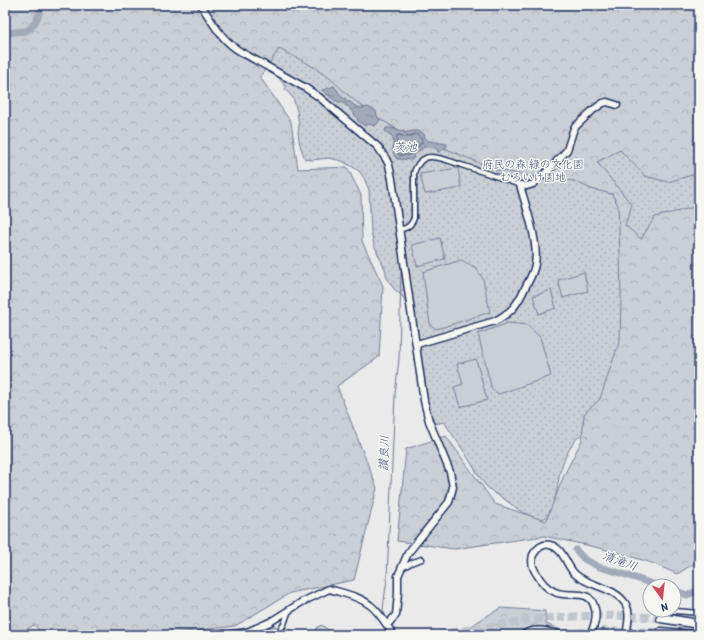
<svg xmlns="http://www.w3.org/2000/svg" width="704" height="640" font-family="'Patrick Hand','Klee One',sans-serif">
	<style>
		.green { fill: url(#green-dots); stroke: #727e9a }
		.forest { fill: url(#forest-crowns); stroke: #727e9a }
		.pitch { fill: #caced5; stroke: #727e9a }
		.water { fill: url(#water-ripples); stroke: #6c7995 }
		.lines { fill: none; stroke-linecap: round; stroke-linejoin: round }
		.shore { stroke: #516083; stroke-width: 1 }
		.stream { stroke: #6c7995; stroke-width: 1 }
		.river { stroke: #a2aaba; stroke-width: 7 }
		.highway-tunnel { stroke: #c0c5cd; stroke-width: 8; stroke-dasharray: 8 4; stroke-linecap: butt }
		.street-casing { stroke: #1b2f5e; stroke-width: 7 }
		.secondary-casing { stroke: #1b2f5e; stroke-width: 9 }
		.highway-casing { stroke: #1b2f5e; stroke-width: 11 }
		.street { stroke: #f6f6f2; stroke-width: 4 }
		.secondary { stroke: #f6f6f2; stroke-width: 6 }
		.highway { stroke: #f6f6f2; stroke-width: 8 }
		.labels { text-anchor: middle; stroke-width: 3; stroke-linejoin: round; paint-order: stroke }
		.park-label { font-size: 11px; fill: #47577c; stroke: #f6f6f2 }
		.water-label { font-size: 12px; font-style: italic; fill: #44547a; stroke: #f6f6f2 }
	</style>
	<defs>
		<pattern id="green-dots" width="8" height="8" patternUnits="userSpaceOnUse"><rect width="8" height="8" fill="#caced5"/><path d="M2 2h.1M6 6h.1" fill="none" stroke="#adb1b9" stroke-width="1.8" stroke-linecap="round"/></pattern>
		<pattern id="forest-crowns" width="20" height="18" patternUnits="userSpaceOnUse"><rect width="20" height="18" fill="#caced5"/><path d="M2 6a3 3 0 1 1 6 0M12 15a3 3 0 1 1 6 0" fill="none" stroke="#adb1b9"/></pattern>
		<pattern id="water-ripples" width="26" height="14" patternUnits="userSpaceOnUse"><rect width="26" height="14" fill="#a2aaba"/><path d="M2 4q2-2 4 0t4 0M15 11q2-2 4 0t4 0" fill="none" stroke="#838b9a"/></pattern>
	</defs>
	<rect width="100%" height="100%" fill="#e9eae9"/>
	<filter id="ink" filterUnits="userSpaceOnUse"><feTurbulence type="fractalNoise" baseFrequency=".025" numOctaves="2"/><feDisplacementMap in="SourceGraphic" scale="8" xChannelSelector="R" yChannelSelector="G"/><feConvolveMatrix kernelMatrix="1 2 1 2 8 2 1 2 1" color-interpolation-filters="sRGB"/></filter>
	<g filter="url(#ink)">
		<path class="green" d="M699,5v234l-115,192c-11,10 -19,24 -23,38 -5,17 -3,36 -17,50h-8l-17,-9 -19,-14 -6,-3 -8,-7 -7,-10 -14,-23 -21,-31 -9,2c-11,-19 -10,-40 -13,-61 -1,-7 -4,-14 -6,-21 -3,-13 -7,-26 -11,-40l-2,-5 -9,-8 -7,-11 -2,-9 -11,-24 -3,-13 -2,-42 -5,-12 -5,-7 -8,-5 -9,-5 -13,-3 -17,2 -7,-1 -5,-14 -2,-12 1,-8 -2,-14 -4,-13 -8,-9 1,-2 -11,-14 12,8 2,-7 -6,-2 -5,-3 -41,-22z"/>
		<path class="forest" d="M5,5h694v168l-31,9 -23,-6 -25,-26 -23,12 35,43 -7,20 16,14 14,-22 40,-10 4,-6v361l-4,1 -18,11 -25,-11 -26,-8 -31,-8 -51,-11 -90,13 -57,-8 9,-92 40,-13 49,68 51,17 18,-46 18,-35 2,-26 16,-15 13,-39 7,-20 1,-41 -1,-47 -2,-47 -6,-11 -21,-5 -17,-8 -25,-2 -53,-9 -47,-20 -22,-8 -32,-14 -23,-14 -24,-19 -17,-16 -24,-16 -28,-14 -19,28 31,45 7,47 49,-2 14,28 1,46 21,45 -4,71 -42,29 40,102 -23,92 -64,13 -55,33 -58,7 -8,2h-126l-9,-10 -17,10h-12z
			M501,608l44,3 1,13 13,5 7,6h-105c13,-12 25,-19 40,-27z
			M321,625l14,9 1,1h-22l3,-7z
			M274,626l16,3 -2,6h-43z"/>
		<path class="pitch" d="M458,168l3,20 -36,6 -5,-20z
			M440,238l5,21 -28,7 -5,-21z
			M461,260l15,8 7,11 7,33 -53,17 -7,-4 -7,-53z
			M584,272l4,19 -25,7 -5,-18z
			M551,290l5,18 -17,6 -6,-18z
			M508,323l19,2 13,12 11,39 -52,18 -7,-4 -14,-56z
			M476,359l11,41 -27,7 -6,-20 9,-3 -6,-20z"/>
		<path class="water" d="M334,86l8,11 15,10 5,1 6,-1 8,4 1,5 3,4 -3,4 -3,2c-3,-2 -7,-3 -9,0l-7,-5 -1,-3 -8,-11 -6,-4 -7,-2 -13,-10 -1,-1h2z
			M386,128h7l13,5c7,-3 11,-3 18,1l1,4 4,3 18,3v2l-7,6h-2l-2,-4 -12,-1 -9,7 -3,6 -15,-1c-7,-7 -3,-13 -4,-22l-8,-6z"/>
		<g class="lines">
			<path class="shore" d="M416,134c3,2 7,5 6,9l-7,6 -6,6h-10l-2,-6v-14h2l7,2z"/>
			<path class="stream" d="M385,617l-2,-8 4,-31 8,-183 4,-36 2,-88"/>
			<path class="river" d="M5,34c3,-1 6,-2 10,-2 3,-1 6,0 10,-1 9,-2 15,-18 17,-26
				M576,550l8,9 15,8 18,5 42,14
				M674,590l13,5 8,-3 4,2"/>
			<path class="highway-tunnel" d="M439,635c37,-7 75,-14 112,-17 37,-3 74,-3 110,0
				M541,635l55,-4 65,1"/>
			<defs>
				<path id="street" d="M399,230c8,-2 12,-4 15,-12v-45c2,-8 8,-16 17,-16 7,0 22,5 30,8 20,6 40,13 59,20
					M402,568l11,-6 9,-3
					M664,610l35,3
					M277,635l7,-11 5,-14"/>
				<path id="secondary" d="M201,5c12,18 20,35 40,47l63,35 15,10 59,50 8,12 3,6 3,14 32,222 5,20 21,51 3,15 -4,15 -41,51 -10,23v17l-2,22 -9,10
					M417,344l78,-23c16,-8 22,-16 29,-31 4,-8 10,-17 11,-26 4,-21 -9,-57 -15,-79l7,1 6,-2 18,-16 16,-18 7,-22 19,-18 10,-7 4,-1 10,3
					M226,635l21,-3 23,-10 32,-20 27,-13c13,4 30,7 41,16 8,6 18,21 23,30
					M523,635c11,-8 25,-4 37,0
					M590,635c4,-7 7,-18 5,-26 -5,-23 -26,-10 -40,-17 -8,-3 -15,-12 -19,-19 -4,-6 -5,-11 -3,-18 3,-6 10,-12 17,-10 14,3 16,21 25,29 14,13 38,12 50,29 6,9 3,21 1,32"/>
				<path id="highway" d="M661,618l38,6
					M661,632l31,3"/>
			</defs>
			<use href="#street" class="street-casing"/>
			<use href="#secondary" class="secondary-casing"/>
			<use href="#highway" class="highway-casing"/>
			<use href="#street" class="street"/>
			<use href="#secondary" class="secondary"/>
			<use href="#highway" class="highway"/>
		</g>
	</g>
	<g class="labels">
		<g class="park-label">
			<text x="533" y="168">府民の森 緑の文化園<tspan x="533" dy="13">むろいけ園地</tspan></text>
		</g>
		<g class="water-label">
			<text x="405" y="151">茨池</text>
			<text transform="translate(384 453) rotate(-88)" y="4">讃良川</text>
			<text transform="translate(620 561) rotate(20)" y="4">清滝川</text>
		</g>
	</g>
	<rect width="704" height="640" fill="none" stroke="#f6f6f2" stroke-width="20"/>
	<rect x="10" y="10" width="684" height="620" fill="none" stroke="#1b2f5e" stroke-width="1.5" filter="url(#ink)"/>
	<g transform="translate(662 598) rotate(165)"><circle r="19" fill="#f6f6f2" stroke="#9ea6b7"/>
	<path d="M0-3L7 15L0 10L-7 15Z" fill="#d1495b"/>
	<text y="-6" font-size="11" font-weight="bold" text-anchor="middle" fill="#1b2f5e">N</text>
	</g>
</svg>
